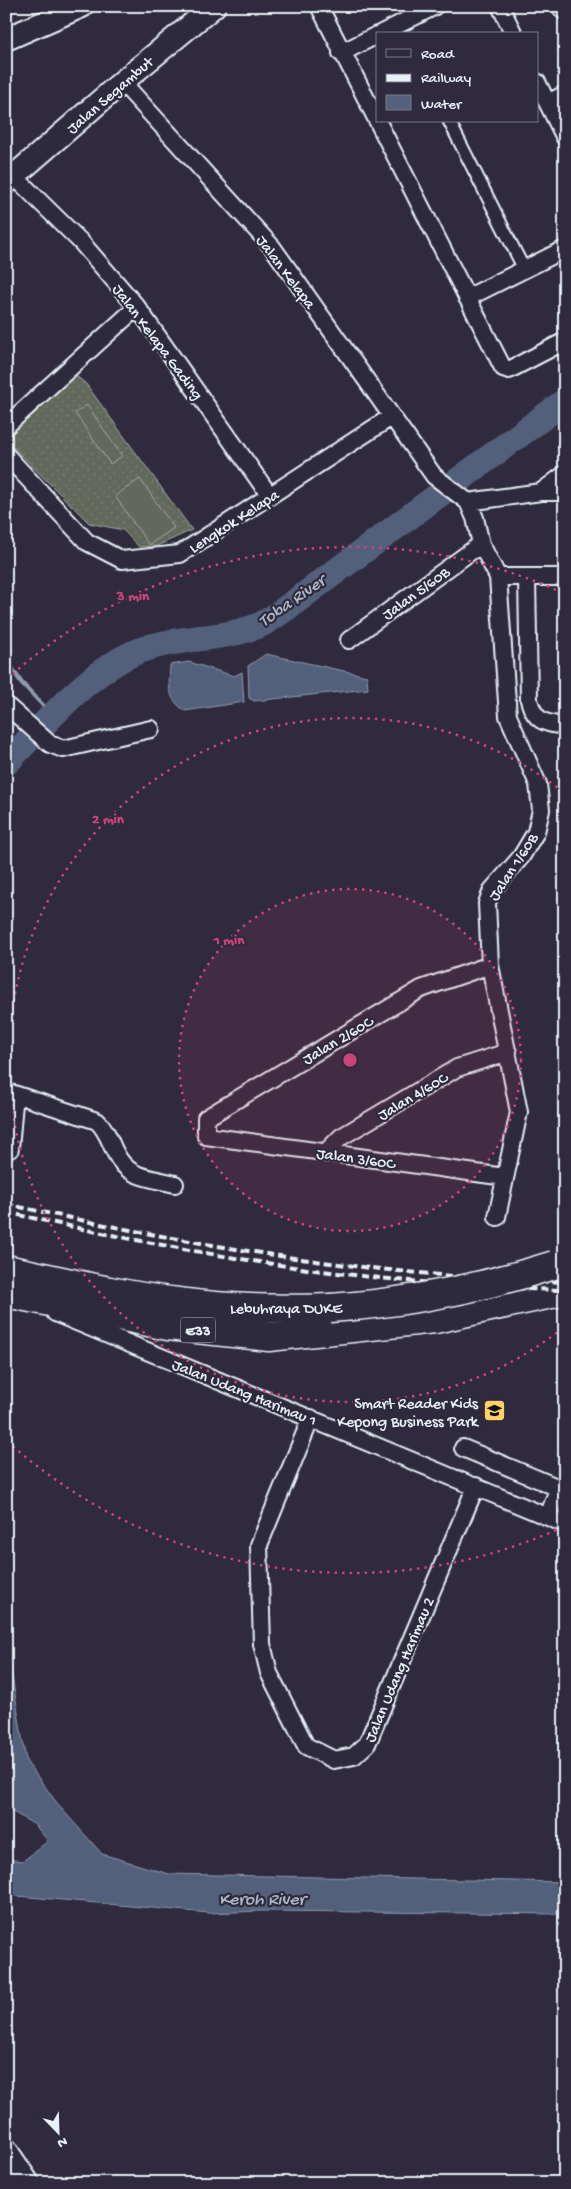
<svg xmlns="http://www.w3.org/2000/svg" width="571" height="2189" font-family="'Gochi Hand',sans-serif">
	<style>
		.grass { fill: url(#grass-dots); stroke: #a5aca9 }
		.pitch { fill: #62685a; stroke: #a5aca9 }
		.water { fill: #53617c; stroke: #8f9bae }
		.lines { fill: none; stroke-linecap: round; stroke-linejoin: round }
		.stream { stroke: #8f9bae; stroke-width: 4.5 }
		.river { stroke: #53617c; stroke-width: 26 }
		.pedestrian-casing { stroke: #e8f1f8; stroke-width: 15 }
		.minor-casing { stroke: #e8f1f8; stroke-width: 20 }
		.secondary-casing { stroke: #e8f1f8; stroke-width: 26 }
		.motorway-casing { stroke: #e8f1f8; stroke-width: 31 }
		.pedestrian { stroke: #2f2a3d; stroke-width: 11 }
		.minor { stroke: #2f2a3d; stroke-width: 16 }
		.secondary { stroke: #2f2a3d; stroke-width: 22 }
		.motorway { stroke: #2f2a3d; stroke-width: 28 }
		.rail { stroke: #e8f1f8; stroke-width: 4; stroke-dasharray: 8 4; stroke-linecap: butt }
		.motorway-bridge-casing { stroke: #e8f1f8; stroke-width: 31; stroke-linecap: butt }
		.motorway-bridge { stroke: #2f2a3d; stroke-width: 28 }
		.ring { fill: none; stroke: #ca437a; stroke-width: 2.5; stroke-dasharray: 2.5 5 }
		.labels { text-anchor: middle; stroke-width: 4.5; stroke-linejoin: round; paint-order: stroke }
		.shield { fill: #2f2a3d; stroke: #b0b5c0; stroke-width: 1 }
		.shield-label { font-size: 15px; font-weight: bold; fill: #e8f1f8 }
		.street-label { font-size: 16px; fill: #e8f1f8; stroke: #2f2a3d }
		.poi-label { font-size: 16px; fill: #e8f1f8; stroke: #2f2a3d; text-anchor: end }
		.water-label { font-size: 18px; font-style: italic; fill: #acb7c6; stroke: #2f2a3d }
		.centre { fill: #ca437a; stroke: #2f2a3d; stroke-width: 2.5 }
		.ring-label { font-size: 15px; text-anchor: middle; font-weight: bold; fill: #ca437a; stroke: #2f2a3d; stroke-width: 4.5; stroke-linejoin: round; paint-order: stroke }
	</style>
	<defs>
		<pattern id="grass-dots" width="8" height="8" patternUnits="userSpaceOnUse" patternTransform="scale(1.25)"><rect width="8" height="8" fill="#62685a"/><path d="M2 2h.1M6 6h.1" fill="none" stroke="#787e72" stroke-width="1.8" stroke-linecap="round"/></pattern>
	</defs>
	<rect width="100%" height="100%" fill="#2f2a3d"/>
	<filter id="ink" filterUnits="userSpaceOnUse"><feTurbulence type="fractalNoise" baseFrequency=".02" numOctaves="2"/><feDisplacementMap in="SourceGraphic" scale="10" xChannelSelector="R" yChannelSelector="G"/><feConvolveMatrix kernelMatrix="1 2 1 2 8 2 1 2 1" color-interpolation-filters="sRGB"/></filter>
	<g filter="url(#ink)">
		<path class="grass" d="M75,375l11,9 106,146 -35,16 -18,1 -16,-17 -34,-7 -78,-78 -2,-11z"/>
		<path class="pitch" d="M87,405l35,51 -12,8 -35,-51z
			M140,479l34,49 -25,17 -34,-49z"/>
		<path class="water" d="M266,654l101,22 1,13 -114,12 -5,-3 -1,-32z
			M189,662l45,14 8,-4 2,30 -59,9c-19,-14 -16,-25 -15,-46z
			M6,1639l20,122 34,46 42,47 67,20 396,8v32l-304,-3 -52,2 -203,-18v-36l17,2 25,-20 -13,-16 -29,-17z"/>
		<g class="lines">
			<path class="stream" d="M6,659l15,23 32,34"/>
			<path class="river" d="M6,763c40,-40 87,-98 141,-115 37,-12 77,-8 113,-23 11,-5 22,-14 32,-21l273,-203"/>
			<defs>
				<path id="pedestrian" d="M449,121l75,148"/>
				<path id="minor" d="M319,6l184,362 6,2 56,-29
					M500,6l14,28
					M380,34l55,-28
					M341,53l36,-18
					M122,82l151,166 161,228 34,26 7,16 6,26 17,33 10,139 30,68 3,26 -5,22 -15,25 -29,33 -5,13 3,62 29,147 -22,105
					M537,82l28,56
					M548,103l17,-9
					M14,176l67,66 56,65 133,189
					M467,298l98,-49
					M6,426l131,-119
					M6,455l81,87 35,18 58,-6 211,-137
					M541,492l24,-18
					M468,502l73,-10h24
					M498,577h67
					M527,577l2,123c6,22 15,23 36,26
					M349,640l132,-96
					M6,705l44,39 13,5 88,-20
					M490,965l-69,24 -215,129v18l299,41
					M6,1090l8,13 -4,46h-4
					M8,1092l89,29c10,9 12,19 18,31 13,27 33,25 60,32
					M325,1153l16,-16 116,-69 51,-16
					M55,1313l510,211
					M311,1418l-52,127 3,99 7,29 37,73 28,14 20,-4 13,-12 109,-258
					M463,1448l91,38 4,3 -10,28"/>
				<path id="secondary" d="M564,6l1,2
					M6,39l76,-33
					M6,183l116,-101 92,-76
					M6,2150l22,33"/>
				<path id="motorway" d="M6,1269c57,12 114,26 172,33 51,7 101,8 152,6
					M6,1293l162,33 101,11 166,-18 130,-28"/>
			</defs>
			<use href="#pedestrian" class="pedestrian-casing"/>
			<use href="#minor" class="minor-casing"/>
			<use href="#secondary" class="secondary-casing"/>
			<use href="#motorway" class="motorway-casing"/>
			<use href="#pedestrian" class="pedestrian"/>
			<use href="#minor" class="minor"/>
			<use href="#secondary" class="secondary"/>
			<use href="#motorway" class="motorway"/>
			<path class="rail" d="M6,1204c185,41 370,73 559,78
				M6,1212c188,43 366,74 559,78"/>
			<defs>
				<path id="motorway-bridge" d="M330,1308c77,-5 151,-20 224,-43"/>
			</defs>
			<use href="#motorway-bridge" class="motorway-bridge-casing"/>
			<use href="#motorway-bridge" class="motorway-bridge"/>
		</g>
	</g>
	<circle cx="350" cy="1060" r="171" fill="#ca437a" fill-opacity=".12"/>
	<g class="ring">
		<circle cx="350" cy="1060" r="171"/>
		<path d="M563 1328A342 342 0 1 1 563 792"/>
		<path d="M563 1527A513 513 0 0 1 7 1441M7 679A513 513 0 0 1 563 593"/>
	</g>
	<defs>
		<symbol id="school-square" viewBox="-11 -11 22 22"><rect x="-9" y="-9" width="18" height="18" rx="4" fill="#ffd166" stroke="#2f2a3d"/><path d="M0-5L7-2L0 1L-7-2ZM-4 1L0 2.5L4 1V4Q0 6-4 4Z" fill="#111"/></symbol>
	</defs>
	<g fill-rule="evenodd">
		<use href="#school-square" x="482" y="1398" width="25" height="25"/>
	</g>
	<g class="labels">
		<rect class="shield" x="180.5" y="1317.5" width="35" height="25" rx="4"/>
		<g class="shield-label">
			<text x="198" y="1335">E33</text>
		</g>
		<g class="street-label">
			<text transform="translate(109 94) rotate(-41)" y="6">Jalan Segambut</text>
			<text transform="translate(287 271) rotate(53)" y="6">Jalan Kelapa</text>
			<text transform="translate(159 341) rotate(53)" y="6">Jalan Kelapa Gading</text>
			<text transform="translate(233 520) rotate(-33)" y="6">Lengkok Kelapa</text>
			<text transform="translate(415 592) rotate(-36)" y="6">Jalan 5/60B</text>
			<text transform="translate(512 866) rotate(-57)" y="6">Jalan 1/60B</text>
			<text transform="translate(337 1039) rotate(-31)" y="6">Jalan 2/60C</text>
			<text transform="translate(412 1095) rotate(-31)" y="6">Jalan 4/60C</text>
			<text transform="translate(356 1157) rotate(8)" y="6">Jalan 3/60C</text>
			<text x="286" y="1313">Lebuhraya DUKE</text>
			<text transform="translate(245 1391) rotate(22)" y="6">Jalan Udang Harimau 1</text>
			<text transform="translate(398 1669) rotate(-67)" y="6">Jalan Udang Harimau 2</text>
		</g>
		<g class="poi-label">
			<text x="478" y="1408">Smart Reader Kids<tspan x="478" dy="18">Kepong Business Park</tspan></text>
		</g>
		<g class="water-label">
			<text transform="translate(291 600) rotate(-35)" y="6">Toba River</text>
			<text x="262" y="1904">Keroh River</text>
		</g>
	</g>
	<circle cx="350" cy="1060" r="8" class="centre"/>
	<g class="ring-label">
		<text x="133" y="600">3 min</text>
		<text x="108" y="823">2 min</text>
		<text x="229" y="944">1 min</text>
	</g>
	<rect width="571" height="2189" fill="none" stroke="#2f2a3d" stroke-width="25"/>
	<rect x="12" y="12" width="546" height="2164" fill="none" stroke="#e8f1f8" stroke-width="2" filter="url(#ink)"/>
	<rect x="376" y="32" width="162" height="90" fill="#2f2a3d" stroke="#797a88"/>
	<rect x="386" y="49" width="25" height="8" fill="#2f2a3d" stroke="#797a88"/>
	<text x="421" y="58" font-size="15" fill="#e8f1f8">Road</text>
	<rect x="386" y="74" width="25" height="8" fill="#e8f1f8" stroke="#797a88"/>
	<text x="421" y="82" font-size="15" fill="#e8f1f8">Railway</text>
	<rect x="386" y="95" width="25" height="15" fill="#53617c" stroke="#797a88"/>
	<text x="421" y="108" font-size="15" fill="#e8f1f8">Water</text>
	<g transform="translate(58 2132) rotate(157)" stroke="#2f2a3d" stroke-width="4" paint-order="stroke">
	<path d="M0-4L9 19L0 12L-9 19Z" fill="#e8f1f8"/>
	<text y="-8" font-size="14" font-weight="bold" text-anchor="middle" fill="#e8f1f8">N</text>
	</g>
</svg>
